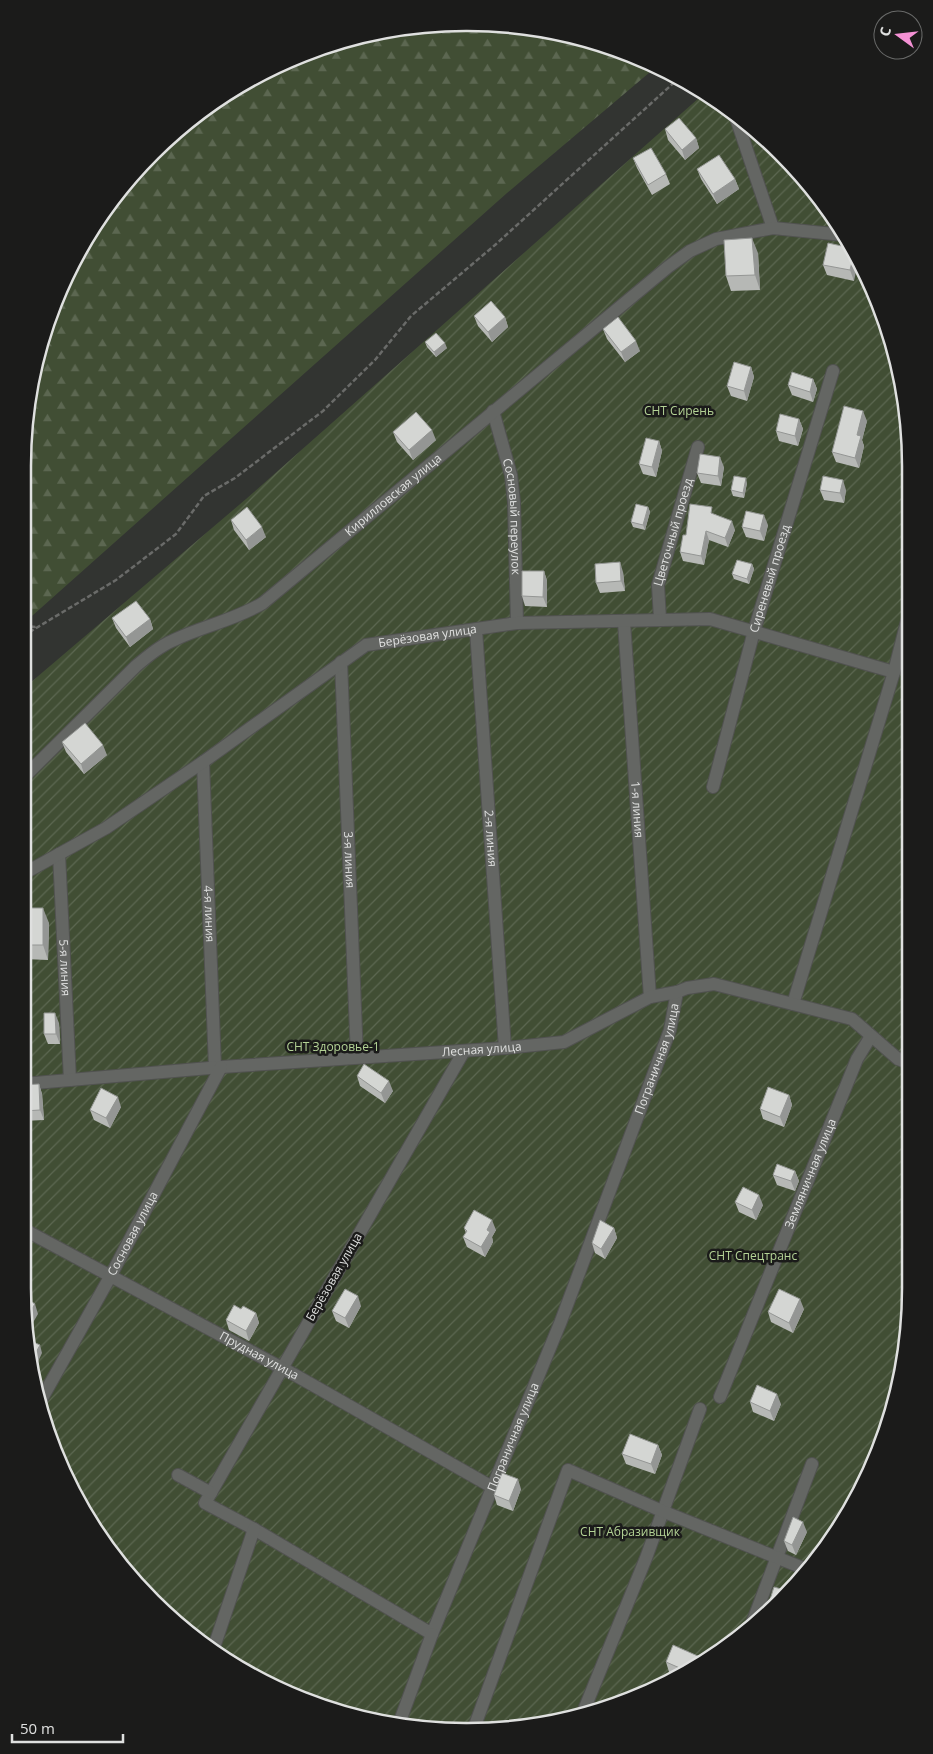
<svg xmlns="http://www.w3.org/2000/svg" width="933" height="1754" font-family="'Open Sans',sans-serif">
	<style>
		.forest { fill: url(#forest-firs) }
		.garden { fill: url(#garden-furrows) }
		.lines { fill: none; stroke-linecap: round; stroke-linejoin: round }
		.street-casing { stroke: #515250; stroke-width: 14 }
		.path { stroke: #6a6b69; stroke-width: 2.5; stroke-dasharray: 5 2.5; stroke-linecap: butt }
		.street { stroke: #646663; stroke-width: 12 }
		.wall { fill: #b6b8b5 }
		.shaded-wall { fill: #949694 }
		.building { fill: #d4d6d3; stroke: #949694 }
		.labels { text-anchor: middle; stroke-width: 5; stroke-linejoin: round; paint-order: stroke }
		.park-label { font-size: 12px; fill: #b4d396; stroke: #1b1b1a }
		.street-label { font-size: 12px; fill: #dfe0df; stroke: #1b1b1a }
		.rim { fill: none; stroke: #dfe0df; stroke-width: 2.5 }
	</style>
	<defs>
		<pattern id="forest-firs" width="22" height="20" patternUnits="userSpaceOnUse" patternTransform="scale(1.25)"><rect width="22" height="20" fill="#414e34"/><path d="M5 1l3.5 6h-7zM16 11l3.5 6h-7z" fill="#5c6751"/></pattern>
		<pattern id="garden-furrows" width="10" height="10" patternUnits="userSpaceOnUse" patternTransform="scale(1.25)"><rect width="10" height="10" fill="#414e34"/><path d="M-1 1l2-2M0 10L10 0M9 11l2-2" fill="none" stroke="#5c6751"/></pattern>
	</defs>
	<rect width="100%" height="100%" fill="#323431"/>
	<path class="forest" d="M437,23l87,3 85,20 47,21 -149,126 -484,431v-186l15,-87 44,-106 50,-71 64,-60 74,-46 81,-30z"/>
	<path class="garden" d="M708,96l51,37 77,87 41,77 30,112 3,907 -15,87 -44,106 -92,112 -122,77 -141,33 -144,-15 -132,-59 -106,-99 -68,-128 -23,-143v-598l223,-190 454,-402z"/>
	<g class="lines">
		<defs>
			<g id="street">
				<path d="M735,115l38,113"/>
				<path id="s1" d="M493,411l18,64 3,27 3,121"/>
				<path id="s2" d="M660,619l-2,-34 40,-138"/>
				<path id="s3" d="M624,622l26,375"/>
				<path id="s4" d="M476,630l29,418"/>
				<path id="s5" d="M341,662l16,395"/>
				<path id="s6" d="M203,762l12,305"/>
				<path id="s7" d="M23,778l113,-112c12,-10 24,-20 38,-26 29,-14 61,-20 89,-37l405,-336 22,-16 26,-12 57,-11 71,7"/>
				<path id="s8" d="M713,787l41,-156 79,-260"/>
				<path id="s9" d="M59,854l11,226"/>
				<path id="s10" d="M23,874l83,-46 97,-66 163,-117 151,-22 193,-4 184,53"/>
				<path d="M793,1004l101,-332 13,-51"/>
				<path id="s11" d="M464,1051l-259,452 49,26 178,105 129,-313 109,-291 7,-38"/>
				<path id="s12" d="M23,1084l198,-17 284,-19 59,-6 86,-45 27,-5 10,-4 27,-4 138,35 46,40 11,4"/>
				<path id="s13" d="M23,1229l272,146 197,112"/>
				<path id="s14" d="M720,1397l137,-338 14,-23"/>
				<path id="s15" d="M41,1400l69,-123 111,-210"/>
				<path d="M178,1475l33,18"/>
				<path d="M751,1626l61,-162"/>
				<path d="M213,1650l41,-121"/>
				<path d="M584,1710l62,-152 54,-149"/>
				<path d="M400,1721l32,-87"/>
				<path d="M474,1728l94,-258 94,41 141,57"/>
			</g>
		</defs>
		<use href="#street" class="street-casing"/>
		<path class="path" d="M23,626l14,1
			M23,636l93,-56 60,-46 28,-38 31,-18 88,-67 52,-51 36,-44 84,-71 184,-167"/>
		<use href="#street" class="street"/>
	</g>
	<path class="wall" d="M665,129l31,9 3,10 -14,12 -17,-20z
		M633,158l33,16 4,10 -18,11 -15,-27z
		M697,169l38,10 4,10 -22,15 -16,-25z
		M851,248l3,33 -27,-6 -4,-10z
		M758,253l2,37 -29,1 -5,-15z
		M474,316l31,1 3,10 -16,15 -14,-16z
		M603,329l37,22 -15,11 -18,-23z
		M425,342l22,6 -11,9 -9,-10z
		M751,367l3,10 -7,24 -16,-5 -4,-10z
		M813,379l4,10 -4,13 -21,-7 -4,-10z
		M799,419l4,10 -5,17 -19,-5 -3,-10z
		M867,421l-5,19 2,6 -5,22 -23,-6 -4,-10z
		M393,432l43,8 -23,20 -16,-18z
		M659,441l3,10 -6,26 -13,-3 -4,-10z
		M724,467l-3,19 -20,-3 -4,-10z
		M747,483l-3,15 -11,-2 -2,-6z
		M820,490h26l-2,13 -20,-3z
		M648,507l2,5 -5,18 -12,-3 -2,-5z
		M715,514l20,16 -7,17 -19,-7 -5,25 -21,-4 -3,-9 6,-17z
		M231,520l35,17 -17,13 -15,-20z
		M768,525l-4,16 -18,-4 -4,-10z
		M752,564l2,5 -5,15 -15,-5 -2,-5z
		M544,571l3,10v26l-22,-1 -3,-10z
		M623,572l2,19 -25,2 -4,-10z
		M112,618l38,1 3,10 -23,18 -14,-19z
		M62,742l45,13 -23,19 -18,-22z
		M23,908l26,15 -1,37 -25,-1z
		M59,1023l1,21h-12l-4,-10z
		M357,1076l36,15 -8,12 -25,-17z
		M39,1084l3,10 2,26 -21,1v-36z
		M789,1095l3,10 -8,22 -21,-8 -3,-10z
		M121,1107l-11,21 -16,-8 -4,-10z
		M795,1171l4,10 -4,10 -18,-6 -4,-10z
		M735,1202l28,3 -7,15 -17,-8z
		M464,1228l32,2 -4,7 1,5 -8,15 -18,-10 -4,-10 3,-4z
		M614,1228l3,10 -12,21 -10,-6 -3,-10z
		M361,1306l-12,22 -13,-7 -4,-10z
		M241,1309l15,4 3,10 -10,18 -20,-11 -3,-10z
		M804,1309l-11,24 -22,-11 -3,-10z
		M750,1402l31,2 -7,17 -21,-9z
		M658,1445l4,10 -7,19 -29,-10 -4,-10z
		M521,1489l-8,22 -16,-6 -3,-10z
		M807,1532l-11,23 -8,-4 -4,-10z
		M700,1658l-26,16 -5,-2 -3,-10z"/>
	<path class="shaded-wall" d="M696,138l3,10 -14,12 -3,-10z
		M735,179l4,10 -22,15 -4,-10z
		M752,238l6,15 2,37 -5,-15z
		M854,254l4,8 -4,19 -4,-11z
		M505,317l3,10 -16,15 -4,-10z
		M636,341l4,10 -15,11 -4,-10z
		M445,343l2,5 -11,9 -2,-5z
		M751,367l3,10 -7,24 -3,-10z
		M813,379l4,10 -4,13 -3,-10z
		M863,411l4,10 -5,19 2,6 -5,22 -4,-10 2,-23z
		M799,419l4,10 -5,17 -3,-10z
		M432,430l4,10 -23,20 -4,-10z
		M659,441l3,10 -6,26 -4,-10z
		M720,457l4,10 -3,19 -3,-10z
		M746,478l1,5 -3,15 -1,-5z
		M843,480l3,10 -2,13 -4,-10z
		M648,507l2,5 -5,18 -2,-5z
		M764,515l4,10 -4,16 -4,-10z
		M732,521l3,9 -7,17 -3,-9z
		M262,527l4,10 -17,13 -3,-10z
		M706,531l3,9 -5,25 -3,-9z
		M620,562l3,10 2,19 -4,-10z
		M752,564l2,5 -5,15 -2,-5z
		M544,571l3,10v26l-4,-10z
		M150,619l3,10 -23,18 -4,-10z
		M103,745l4,10 -23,19 -3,-10z
		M43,908l6,15 -1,37 -5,-15z
		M55,1013l4,10 1,21 -4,-10z
		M389,1081l4,10 -8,12 -4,-10z
		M39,1084l3,10 2,26 -4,-10z
		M789,1095l3,10 -8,22 -4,-10z
		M118,1097l3,10 -11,21 -4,-10z
		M795,1171l4,10 -4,10 -4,-10z
		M759,1195l4,10 -7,15 -4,-10z
		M492,1220l4,10 -4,7 1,5 -8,15 -4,-10 6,-17z
		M614,1228l3,10 -12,21 -4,-10z
		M358,1296l3,10 -12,22 -4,-10z
		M800,1299l4,10 -11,24 -4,-10z
		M35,1304l3,10 -7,12 -4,-10z
		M256,1313l3,10 -10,18 -3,-10z
		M40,1345l2,8 -6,13 -2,-10z
		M777,1394l4,10 -7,17 -4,-10z
		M658,1445l4,10 -7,19 -4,-10z
		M518,1479l3,10 -8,22 -4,-10z
		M803,1522l4,10 -11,23 -4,-10z"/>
	<path class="building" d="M679,118l17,20 -14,12 -17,-21z
		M651,148l15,26 -18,11 -15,-27z
		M719,155l16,24 -22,15 -16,-25z
		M752,238l3,37 -29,1 -2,-36z
		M828,243l23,5 3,6 -4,16 -27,-5z
		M491,301l14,16 -17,15 -14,-16z
		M618,317l18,24 -15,11 -18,-23z
		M436,333l9,10 -11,9 -9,-10z
		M734,362l17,5 -7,24 -17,-5z
		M792,372l21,7 -3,13 -22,-7z
		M844,406l19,5 -6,24 4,1 -6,22 -23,-6z
		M416,412l16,18 -23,20 -16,-18z
		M780,414l19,5 -4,17 -19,-5z
		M646,438l13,3 -7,26 -13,-3z
		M700,454l20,3 -2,19 -21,-3z
		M734,476l12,2 -3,15 -12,-3z
		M823,476l20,4 -3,13 -20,-3z
		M636,504l12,3 -5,18 -12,-3z
		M690,504l22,3 -1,6 21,8 -7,17 -19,-7 -5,25 -21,-4 3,-17h3z
		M247,507l15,20 -16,13 -15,-20z
		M746,511l18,4 -4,16 -18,-4z
		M737,560l15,4 -5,15 -15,-5z
		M620,562l1,19 -25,2 -1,-19z
		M522,571h22l-1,26 -21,-1z
		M136,601l14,18 -24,18 -14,-19z
		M85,723l18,22 -22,19 -19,-22z
		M23,908h20v37h-20z
		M44,1013h11l1,21h-12z
		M364,1064l25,17 -8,12 -24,-17z
		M39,1084l1,26 -17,1v-26z
		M768,1087l21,8 -9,22 -20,-8z
		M101,1088l17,9 -12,21 -16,-8z
		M777,1164l18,7 -4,10 -18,-6z
		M743,1187l16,8 -7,15 -17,-8z
		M474,1210l18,10 -5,10 3,2 -9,15 -18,-10 4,-6 -3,-3z
		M600,1220l14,8 -13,21 -9,-6z
		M345,1289l13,7 -13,22 -13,-7z
		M779,1289l21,10 -11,24 -21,-11z
		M24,1297l11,7 -8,12z
		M234,1305l7,4 2,-3 13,7 -10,18 -20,-11z
		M31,1341l9,4 -6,11z
		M757,1385l20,9 -7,17 -20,-9z
		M630,1434l28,11 -7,19 -29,-10z
		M502,1473l16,6 -9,22 -15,-6z
		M793,1517l10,5 -11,23 -8,-4z
		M774,1587l11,3 -16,19h-2z
		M673,1645l27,12 -1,2 -17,10 -16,-7z"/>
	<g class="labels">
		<g class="park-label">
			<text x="679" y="415">СНТ Сирень</text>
			<text x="333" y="1051">СНТ Здоровье-1</text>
			<text x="753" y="1260">СНТ Спецтранс</text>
			<text x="630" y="1536">СНТ Абразивщик</text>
		</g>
		<g class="street-label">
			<text dy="4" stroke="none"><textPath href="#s7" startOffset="471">Кирилловская улица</textPath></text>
			<text dy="4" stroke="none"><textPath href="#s1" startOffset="108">Сосновый переулок</textPath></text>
			<text dy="4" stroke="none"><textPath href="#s2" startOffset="89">Цветочный проезд</textPath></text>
			<text dy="4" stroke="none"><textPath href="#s8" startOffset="216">Сиреневый проезд</textPath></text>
			<text dy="4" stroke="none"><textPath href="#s10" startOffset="475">Берёзовая улица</textPath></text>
			<text dy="4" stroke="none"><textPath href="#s3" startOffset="188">1-я линия</textPath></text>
			<text dy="4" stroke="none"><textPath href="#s4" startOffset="209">2-я линия</textPath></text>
			<text dy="4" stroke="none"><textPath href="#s5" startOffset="198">3-я линия</textPath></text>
			<text dy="4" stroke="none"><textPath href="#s6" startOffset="152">4-я линия</textPath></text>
			<text dy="4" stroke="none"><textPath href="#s9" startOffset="114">5-я линия</textPath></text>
			<text dy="4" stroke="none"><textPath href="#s12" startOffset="460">Лесная улица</textPath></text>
			<text dy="4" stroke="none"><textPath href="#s11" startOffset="1401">Пограничная улица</textPath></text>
			<text dy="4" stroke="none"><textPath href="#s14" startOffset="241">Земляничная улица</textPath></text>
			<text dy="4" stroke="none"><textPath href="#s15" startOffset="190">Сосновая улица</textPath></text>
			<text transform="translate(334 1277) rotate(-60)" y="4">Берёзовая улица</text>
			<text dy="4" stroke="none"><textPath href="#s13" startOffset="268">Прудная улица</textPath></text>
			<text dy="4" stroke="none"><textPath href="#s11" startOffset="996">Пограничная улица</textPath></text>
		</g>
	</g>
	<path d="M0 0H933V1754H0ZM466 31H467A435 435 0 0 1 902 466V1288A435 435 0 0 1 467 1723H466A435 435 0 0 1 31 1288V466A435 435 0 0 1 466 31Z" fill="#1b1b1a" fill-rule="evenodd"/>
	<path class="rim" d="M466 31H467A435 435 0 0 1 902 466V1288A435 435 0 0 1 467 1723H466A435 435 0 0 1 31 1288V466A435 435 0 0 1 466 31Z"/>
	<g transform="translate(898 35) rotate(285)"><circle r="24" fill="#1b1b1a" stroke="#696a69"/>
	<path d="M0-4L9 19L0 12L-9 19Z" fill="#f491d4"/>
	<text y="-8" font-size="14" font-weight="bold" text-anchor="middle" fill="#dfe0df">С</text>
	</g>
	<path d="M12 1734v8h111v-8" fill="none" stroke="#dfe0df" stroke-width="2.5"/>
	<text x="20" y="1734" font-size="15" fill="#dfe0df" stroke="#1b1b1a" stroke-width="4" paint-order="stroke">50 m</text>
</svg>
